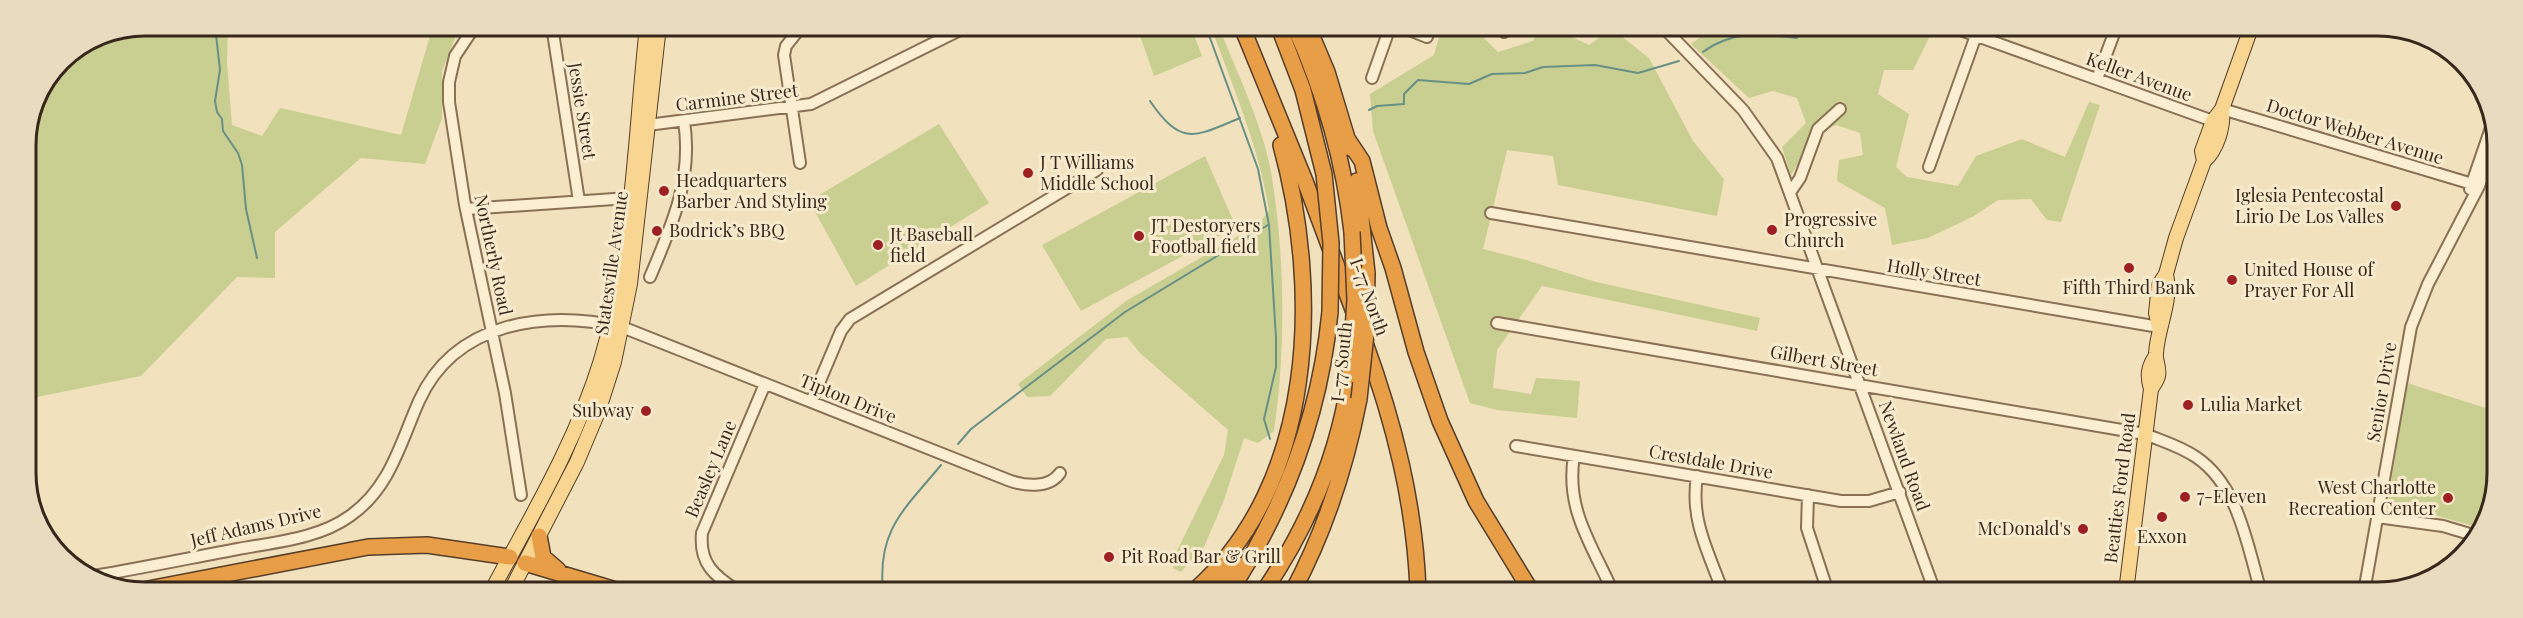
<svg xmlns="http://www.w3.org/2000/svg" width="2523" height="618" font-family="'Playfair Display',serif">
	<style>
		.green { fill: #c9cf90 }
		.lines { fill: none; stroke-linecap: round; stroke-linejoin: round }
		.stream { stroke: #689085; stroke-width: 2 }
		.minor-casing { stroke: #8a7055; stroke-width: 14 }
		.major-casing { stroke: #573e2a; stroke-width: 16 }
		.highway-casing { stroke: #573e2a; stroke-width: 18 }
		.minor { stroke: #fbeed1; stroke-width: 10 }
		.major { stroke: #f8d691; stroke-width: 14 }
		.highway { stroke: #e79e46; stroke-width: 15 }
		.highway-bridge-casing { stroke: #573e2a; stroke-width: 18; stroke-linecap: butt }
		.highway-bridge { stroke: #e79e46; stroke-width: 15 }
		.poi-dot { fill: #9d2123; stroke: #f8ebcd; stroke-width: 2 }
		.labels { text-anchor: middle; stroke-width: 6; stroke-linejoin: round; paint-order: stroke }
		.street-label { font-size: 18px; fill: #38281b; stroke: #f8ebcd }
		.poi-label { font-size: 18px; fill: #38281b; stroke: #f8ebcd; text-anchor: start }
		.rim { fill: none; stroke: #38281b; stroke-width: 3 }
	</style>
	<rect width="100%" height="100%" fill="#f1e1bd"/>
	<path class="green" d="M145,26h83l-1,36 5,63 30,11 18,-28 121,27 29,-99 29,-8 -17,43v47l-17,46 -64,-6 -86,74v46l-38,-1 -96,99 -114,23 -1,-261 9,-39 26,-39 39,-26z
		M1137,27h54l11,29 -48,20z
		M1211,27h8c18,46 43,96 52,145 14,81 15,178 3,259l-16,12 -14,-5 -20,62 -20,47 -23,25 -8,-4 3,-15 48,-98 4,-25 -88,-77 -13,-16 -21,2 -56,57 -23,1 -9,-13 108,-83 133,-77 10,-14c-10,-63 -36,-123 -58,-183z
		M1442,27h43l-1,11 14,14 35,-11 5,-14h25l-2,5 28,13 23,-16 37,29 44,83 31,38 -7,37 -159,-31 -5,-29 -46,-6 -24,99 43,11 70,22 164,36 -3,13 -215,-45 -45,64 -4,38 38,6 5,-16 44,3 -3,37 -80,-8 -27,-7 -97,-272 -3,-37 64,-39z
		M1714,27h206l12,5 -19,38h-29l-6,24 31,20 -13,53 11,10 51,9 18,-30 46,-17 43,18 24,-55 11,3 -39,117 -14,-2 -16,-21 -33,1 -24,16 -46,22 -36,7 -7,-37 -48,-27 2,-21 24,-5 -3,-22 -24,-8 -26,12 -7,19 -12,19 -9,-28 24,-24 -9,-25 -24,-7 -24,7 -58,-54z
		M939,124l50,79 -133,83 -47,-85z
		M1205,156l31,71 -155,84 -39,-66z
		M2407,383l88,28v82l-18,34 -39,-11 -49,-6 -2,-3z"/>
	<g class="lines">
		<path class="stream" d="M215,26l5,44 -5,31 2,11 5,7 1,12 15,22 4,12 4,44 11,49
			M1206,27l52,142 11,56 7,113v29l-12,52 6,20
			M1703,52c29,-22 61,-18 94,-14
			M1150,101c32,47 46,35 90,17
			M1369,110l8,-4 27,-2v-10l14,-14 51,4 23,-10 33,-1 18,-6 52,-2 43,8 41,-12
			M958,444l13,-15 154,-117 143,-87
			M883,591c-6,-62 22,-82 58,-126"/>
		<defs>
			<path id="minor" d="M475,26l-20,30 -6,26v20l16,103 40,188 16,102
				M552,26l27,175
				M1402,27l25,10
				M1663,27l80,83 34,48 158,434
				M1952,27l261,94
				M1504,32l2,-5
				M1372,78l18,-51
				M2097,79l19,-51
				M2222,109l257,77
				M640,126l171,-22 157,-78
				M800,163l-16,-108 2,-9 16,-20
				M1929,167l50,-140
				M2470,189l24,-70
				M1791,191l9,-13 18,-49 22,-20
				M466,209l163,-11
				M1491,213l668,114
				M650,277c22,-52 43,-98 34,-156
				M1497,323l648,111c17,7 35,12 51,23 43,29 51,88 65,135
				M811,402l30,-71 9,-12 247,-149
				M1516,446l325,55h28l31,-9
				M1574,456c-9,53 18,89 39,136
				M1697,476c-7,44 11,75 26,116
				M1808,495l-1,33 21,64
				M2377,517l66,9 30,9
				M94,576c48,-8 96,-18 144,-27 37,-7 80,-10 112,-33 40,-28 50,-72 69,-115 36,-80 126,-91 203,-74l386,153c16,6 41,9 52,-7
				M738,591c-24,-15 -39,-28 -36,-58l63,-149
				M2364,592l47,-265 17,-43 51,-98 16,-45"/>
			<path id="major" d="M2204,161l-2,-10 11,-30 9,-12 29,-81
				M2159,327l-3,-14 3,-28 7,-11 10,-36 28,-77c13,-11 20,-35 18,-52
				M2151,389c3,-5 6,-8 7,-13 2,-8 -3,-15 -2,-23 2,-28 16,-51 10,-79
				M492,590c40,-75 84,-148 109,-230 32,-106 34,-224 46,-334
				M511,590l66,-128 21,-50 16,-50 16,-78 29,-258
				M2126,592l25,-203c-4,-13 -3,-21 4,-32"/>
			<path id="highway" d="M1242,27l63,154 50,134
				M1279,27l24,63 21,84
				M1295,27c29,65 49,133 57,205
				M1308,27l19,45 23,76
				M1348,140l14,21 17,67 14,40 23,84 24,69 36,80 55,90
				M1357,181l10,92
				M1364,340c30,82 51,164 54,251
				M539,536l4,21 15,13
				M525,563l94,28
				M143,590l225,-43 59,-2 83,12
				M1194,591c122,-107 127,-300 87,-446
				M1215,591l23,-26
				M1230,591c56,-85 90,-177 100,-279
				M1264,591c45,-66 75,-137 86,-216
				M1293,591c32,-60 53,-125 66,-192"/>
		</defs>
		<use href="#minor" class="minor-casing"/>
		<use href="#major" class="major-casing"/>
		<use href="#highway" class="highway-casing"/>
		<use href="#minor" class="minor"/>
		<use href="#major" class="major"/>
		<use href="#highway" class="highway"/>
		<defs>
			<path id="highway-bridge" d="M1324,174l7,69 -1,69
				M1350,375l5,-75 -3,-68
				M1359,399l7,-65 1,-61"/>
		</defs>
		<use href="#highway-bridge" class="highway-bridge-casing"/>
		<use href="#highway-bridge" class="highway-bridge"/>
	</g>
	<g class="poi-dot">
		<circle cx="1028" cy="173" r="6"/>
		<circle cx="664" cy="191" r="6"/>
		<circle cx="2396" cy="206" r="6"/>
		<circle cx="1772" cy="230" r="6"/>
		<circle cx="657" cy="231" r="6"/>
		<circle cx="1139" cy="236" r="6"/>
		<circle cx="878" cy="245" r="6"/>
		<circle cx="2129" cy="268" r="6"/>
		<circle cx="2232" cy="280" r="6"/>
		<circle cx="2188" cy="405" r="6"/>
		<circle cx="646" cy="411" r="6"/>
		<circle cx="2185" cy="497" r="6"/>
		<circle cx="2448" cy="498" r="6"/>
		<circle cx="2162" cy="517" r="6"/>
		<circle cx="2083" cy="529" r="6"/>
		<circle cx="1109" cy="557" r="6"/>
	</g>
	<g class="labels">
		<g class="street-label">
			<text transform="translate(2139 77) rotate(20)" y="6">Keller Avenue</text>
			<text transform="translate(737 98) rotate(-7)" y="6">Carmine Street</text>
			<text transform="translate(582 111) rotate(81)" y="6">Jessie Street</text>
			<text transform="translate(2355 132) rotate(17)" y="6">Doctor Webber Avenue</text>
			<text transform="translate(493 255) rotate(78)" y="6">Northerly Road</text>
			<text transform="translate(612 263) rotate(-82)" y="6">Statesville Avenue</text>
			<text transform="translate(1934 273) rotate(9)" y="6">Holly Street</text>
			<text transform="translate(1369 297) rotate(70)" y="6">I-77 North</text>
			<text transform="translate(1824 361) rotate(10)" y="6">Gilbert Street</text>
			<text transform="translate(1342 362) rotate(-84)" y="6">I-77 South</text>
			<text transform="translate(2382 392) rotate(-80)" y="6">Senior Drive</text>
			<text transform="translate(848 399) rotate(22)" y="6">Tipton Drive</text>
			<text transform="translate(1904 456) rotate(70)" y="6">Newland Road</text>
			<text transform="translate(1711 462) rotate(10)" y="6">Crestdale Drive</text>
			<text transform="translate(711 469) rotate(-67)" y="6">Beasley Lane</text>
			<text transform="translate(2120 488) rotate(-83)" y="6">Beatties Ford Road</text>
			<text transform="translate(256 526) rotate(-13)" y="6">Jeff Adams Drive</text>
		</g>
		<g class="poi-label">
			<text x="1040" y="169">J T Williams<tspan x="1040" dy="21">Middle School</tspan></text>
			<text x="676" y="187">Headquarters<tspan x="676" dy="21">Barber And Styling</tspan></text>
			<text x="2384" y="202" text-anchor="end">Iglesia Pentecostal<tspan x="2384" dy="21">Lirio De Los Valles</tspan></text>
			<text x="1784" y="226">Progressive<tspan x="1784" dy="21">Church</tspan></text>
			<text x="1151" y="232">JT Destoryers<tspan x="1151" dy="21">Football field</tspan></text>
			<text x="669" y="237">Bodrick’s BBQ</text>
			<text x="890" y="241">Jt Baseball<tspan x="890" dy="21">field</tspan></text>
			<text x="2244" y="276">United House of<tspan x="2244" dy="21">Prayer For All</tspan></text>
			<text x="2129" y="294" text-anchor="middle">Fifth Third Bank</text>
			<text x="2200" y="411">Lulia Market</text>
			<text x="634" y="417" text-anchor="end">Subway</text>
			<text x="2436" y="494" text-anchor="end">West Charlotte<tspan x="2436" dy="21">Recreation Center</tspan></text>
			<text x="2197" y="503">7-Eleven</text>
			<text x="2071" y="535" text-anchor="end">McDonald's</text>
			<text x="2162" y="543" text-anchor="middle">Exxon</text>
			<text x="1121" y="563">Pit Road Bar &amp; Grill</text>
		</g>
	</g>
	<path d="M0 0H2523V618H0ZM145 36H2378A109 109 0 0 1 2487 145V473A109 109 0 0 1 2378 582H145A109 109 0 0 1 36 473V145A109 109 0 0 1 145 36Z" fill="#e9dbbf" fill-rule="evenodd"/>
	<path class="rim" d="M145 36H2378A109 109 0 0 1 2487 145V473A109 109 0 0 1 2378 582H145A109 109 0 0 1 36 473V145A109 109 0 0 1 145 36Z"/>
</svg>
